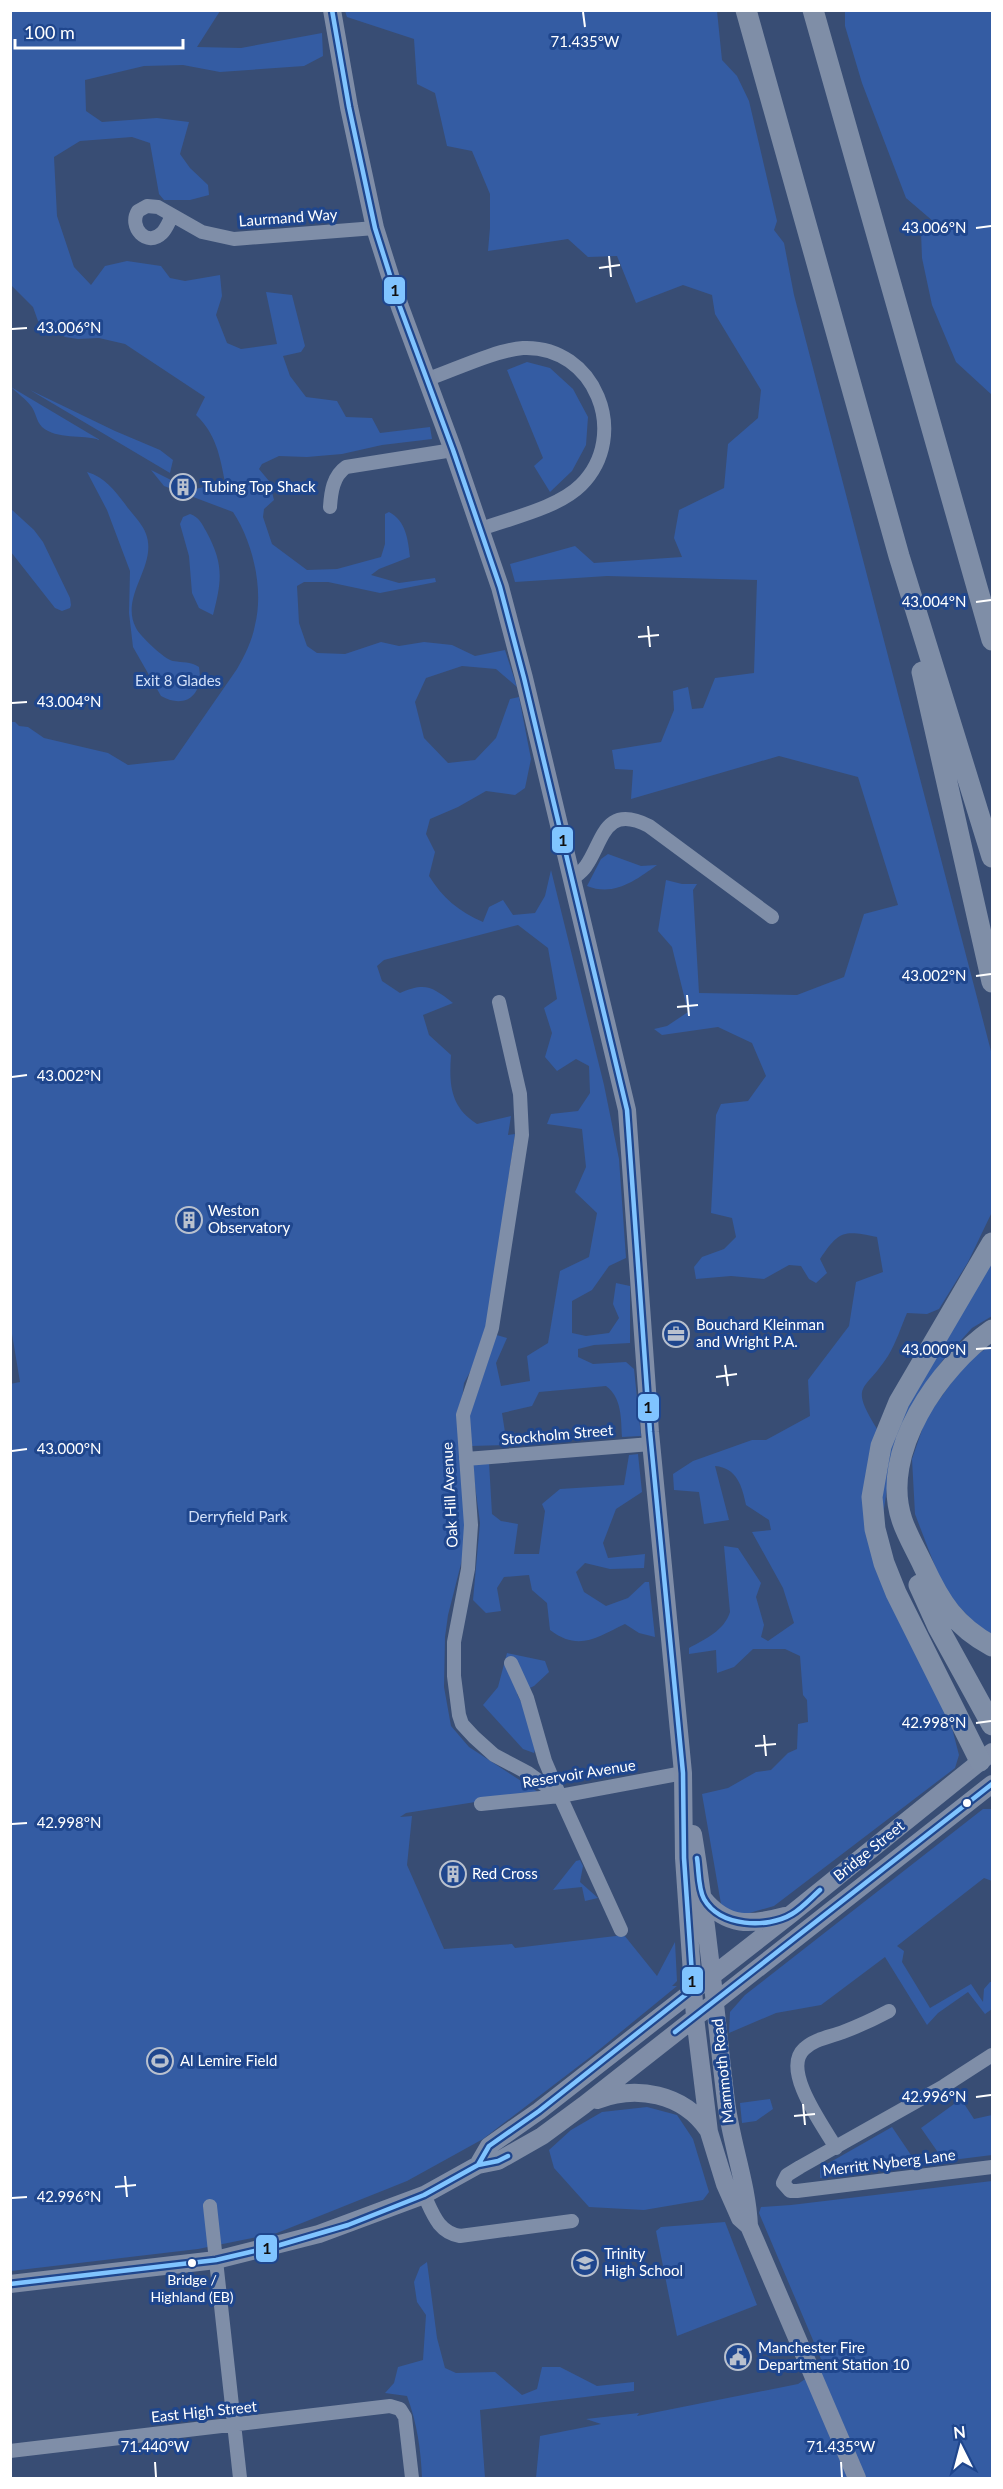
<svg xmlns="http://www.w3.org/2000/svg" width="1003" height="2489" font-family="Lato,sans-serif">
	<style>
		.green { fill: #345ca3 }
		.lines { fill: none; stroke-linecap: round; stroke-linejoin: round }
		.minor { stroke: #7f8ea8; stroke-width: 14 }
		.major { stroke: #7f8da7; stroke-width: 18 }
		.highway { stroke: #7f8ea7; stroke-width: 21 }
		.bus-1-casing { stroke: #1f468d; stroke-width: 9 }
		.bus-1 { stroke: #80c4ff; stroke-width: 4.5 }
		.ticks { fill: none; stroke: #fff; stroke-width: 2 }
		.bus-dot { fill: #fff; stroke: #1f468d; stroke-width: 2 }
		.labels { text-anchor: middle; stroke-width: 6; stroke-linejoin: round; paint-order: stroke }
		.bus-label { font-size: 14px; fill: #fff; stroke: #1f468d }
		.street-label { font-size: 15px; fill: #fff; stroke: #1f468d }
		.poi-label { font-size: 15px; fill: #fff; stroke: #1f468d; text-anchor: start }
		.park-label { font-size: 15px; fill: #d2e0f9; stroke: #1f468d }
		.ticks-label { font-size: 15px; text-anchor: middle; fill: #fff; stroke: #1f468d; stroke-width: 6; stroke-linejoin: round; paint-order: stroke }
		.line-badge { stroke: #1f468d; stroke-width: 2 }
		.pale-badge-label { font-size: 16px; text-anchor: middle; font-weight: bold; fill: #111 }
	</style>
	<rect width="100%" height="100%" fill="#384d74"/>
	<path class="green" d="M11,11h209l-23,36 44,1 81,-15 1,23 -19,10 -84,6 -37,-7 -39,1 -59,14 1,31 16,11 55,-4 32,4 -9,32 10,14 18,17 1,10 -19,5h-26l-5,-6 -9,-51 -18,-6 -52,4 -26,16 3,59 17,51 17,18 14,-19 22,-5 34,5 9,12 15,3 35,-6 2,21 -6,19 11,28 14,6 36,-5 -11,-52 26,3 13,51 -4,6 -18,4 7,20 16,21 31,4 9,16 26,1 8,15 50,-6 2,12 -50,6 -40,9 -35,3 -28,-1 -17,8 -3,5 10,12 5,19 -10,9 -1,8 9,27 35,26 30,-1 44,-12 4,-13v-30l4,-2c17,9 19,27 21,45l-31,12 -8,6 28,8 36,-5 1,4 -56,11 -52,-11h-24l-7,4 2,37 8,23 10,7 28,1 36,-12 18,4 25,-4 28,3 23,11 30,-6 12,37 -21,-18 -34,-3 -36,12 -11,24 9,36 24,25 27,-3 21,-22 14,-39 9,-2 12,62 -6,29 -10,7 -29,-4 -28,16 -28,12 -4,15 9,18 -6,24c13,21 30,36 54,46l6,-15 14,-7 10,15 22,-2 10,-17 6,-26 53,215 15,74 7,99 -17,8 -17,24 -20,11v32l14,3 23,-3 10,-15 -6,-14 3,-21 14,3v57l-36,2 -16,4v8l15,7 33,-2 8,7 7,67 -19,1c-1,-19 0,-39 -16,-51l-67,6 -7,14 -30,7 5,32 -37,1 -4,-36 27,-76 14,4 -11,25 5,23 29,-5 -3,-25 21,-13 12,-72 29,-14 8,-44 -22,-21 11,-25 -4,-38 -35,-5 4,-10 27,-3 12,-18 -1,-27 -13,-7 -19,12 -12,-14 7,-24 -8,-25 13,-9 -9,-51 -30,-23 -134,35 -7,6 5,15 18,12c26,-11 32,-6 53,10l-30,12 6,20 22,20c-2,29 -1,52 26,69l34,-8 -3,19 7,-1 -29,198 -9,27 -13,24 -5,40 7,94 -3,39 -15,59 -3,22 -1,50 7,39 18,21 69,45 -132,21 -6,4 12,-1 -5,49 37,84 68,-5 3,4 109,-13 33,41 18,-34 2,39 -5,5h5l-88,72 -106,81 -76,42 -130,52 -79,16 -187,22 -1,-887 10,-2 -10,-60v-600h5l4,4 9,1 16,11 64,15 20,12 46,-5 63,-91c8,-14 15,-28 18,-44 9,-35 -2,-83 -22,-113l-69,-26 -13,-16 40,20 34,-8c-5,-26 -9,-48 -29,-67l9,-18 -80,-53 -26,-6 -21,1 -13,-2 -27,-16 -5,-14 -22,-22z
		M345,11h372l5,49 15,16 12,25 28,120 -3,9 10,13 10,52 198,760v157l-24,50 -29,47 -12,5 -20,-1c-6,14 -11,30 -19,43 -24,37 -39,27 -11,73l-14,66 89,233 7,27 -4,13 -181,138 -28,8 -18,-2 -7,-8 -19,-110 26,-6 28,-16 15,-2 17,-17 9,-4 1,-25 10,-2 -1,-22 -4,-5 -3,-39 -15,-7h-32l-19,18 -17,6 -1,-23 -27,4v-6c16,-9 35,-17 41,-36l-6,-66 14,2 23,35 -5,14 8,28 -3,12 7,4 26,-18 -11,-35 -31,-56 19,-2 -2,-10 -23,-15c-4,-19 -9,-37 -31,-39l14,54 -25,4 -5,-32 -25,-2 -1,-16 20,-13 59,-21h14l44,-24 -2,-36 41,-54 7,-44 27,-10 -6,-35c-33,-7 -38,-7 -57,22l7,14 -11,10 -7,-4 -8,-13 -12,-1 -25,14 -33,-3 -35,3 -2,-12 8,-10 22,-8 12,-12 -4,-19 -21,-5 5,-98 5,-11 27,-3 18,-25 -14,-33 -34,-16 -56,8 -8,-6 13,-3 21,-14 -16,-65 -14,-16 8,-51 16,4h15l-4,6 6,103 98,2 47,-18 20,-63 34,-9 -40,-128 -79,-21 -148,43 2,-29 -18,-1 -3,-19 49,-8 13,-32 -1,-19 15,-4 4,22 11,-1 12,-30 39,-5 3,-93 -150,-4 -92,6 -5,-18 65,-18 19,17 88,-6 -8,-19 5,-28 45,-22 4,-44 30,-26 3,-28 -46,-76 -3,-19 -29,-10 -47,18 -19,-47 -29,1 -20,-18 -80,12 2,-23v-34l-18,-43 -25,-5 -12,-53 -18,-9 -3,-45 -67,-22z
		M845,11h147v384l-36,-33 -24,-57 -10,-47 -1,-26 13,-10 -28,-24 -44,-115 -17,-57z
		M527,362l23,6 23,21 15,28 -2,28 -14,26 -22,21 -16,-26 9,-8 -36,-88z
		M11,387l89,53c-18,-6 -43,0 -58,-13 -6,-6 -6,-15 -11,-21 -5,-7 -14,-13 -20,-19z
		M30,390l85,41 45,19 13,10 -3,13z
		M87,472c18,5 27,18 38,32 6,9 18,20 21,30 12,32 -27,62 -10,94 3,7 29,32 37,33 11,2 16,0 26,6 5,27 -13,43 -38,29l-28,-49 -4,-34 1,-42 -23,-61z
		M11,509l23,21 9,12 27,56 1,7 -1,3 -8,3 -7,-3 -44,-56z
		M190,514c9,3 12,10 16,17 18,33 16,49 7,84l-14,-7 -7,-15 -3,-37 -9,-32 3,-7z
		M608,854l33,12 16,-1c-21,15 -43,32 -70,21l14,-27z
		M992,1261v55l-20,12 -29,32 -23,31 -29,72 -8,52 -3,-38 12,-48z
		M992,1345v289l-16,-9 -32,-35 -29,-76 -3,-55 14,-41 41,-57z
		M638,1454l4,38 -26,17 -13,34 5,15 37,-4 -1,14 -34,1 -25,-6 -9,9 8,20 22,14 22,-8 17,-16h4l6,55 -16,-4 -14,-9c-28,13 -46,28 -75,6l-3,-27 -15,-13 -3,-15 -25,2 -7,11 4,23 -15,2 -13,-13 7,-77 -8,-60 17,-1 3,52 9,7 17,3 -4,30h25l6,-43 -3,-7 18,-15 64,-4 5,-30z
		M507,1653l38,8 4,11 -15,14 -17,8c8,16 24,42 17,59l-11,-4 -40,-44 15,-18z
		M983,1809h9v72l-8,-3 -87,68 7,5 -2,11 28,46 41,-24 12,18 1,-13 6,-7h2v27l-7,5 -17,-22 -30,21 -11,12 -42,-68 -64,48 -45,8 -47,20 1,-21 15,-17z
		M580,1860l3,6 -3,16 18,16 -13,3 -3,-14 -29,3 23,-29z
		M770,2099l3,10 -17,12 -14,2 -2,-20z
		M961,2099l13,20 18,-4v40l-48,6 -23,-33z
		M647,2107l30,8 16,24 16,53 -6,8 -59,10 -55,-3 -35,-39 -5,-18 22,-20 31,-18z
		M892,2127l19,28 -4,10 -87,13v-10z
		M992,2181v297h-456l4,-42 61,-12 -15,-5 53,-6 -2,3 161,-32 26,-18 -65,-153 2,-6 30,-2z
		M725,2222l32,83 -80,31 -21,-105 5,-4z
		M427,2262l10,76 8,30 11,5 39,-1 27,23 15,-6 5,-22h18l37,19 37,-4v9l-154,19 5,68h-63c-1,-28 -5,-55 -15,-82l-22,-3 9,-10 4,-16 25,-7 3,-45 -9,-13 -3,-20 6,-15z"/>
	<g class="lines">
		<path class="minor" d="M172,216c-3,5 -5,12 -10,17 -15,15 -34,-6 -24,-22l9,-5 11,1 44,25 32,7 141,-11
			M428,379c26,-9 68,-29 95,-31 72,-3 108,87 58,137 -23,23 -70,33 -100,44
			M330,507c1,-15 3,-31 16,-40l107,-17
			M572,879c5,-4 10,-7 14,-13 17,-24 18,-63 63,-40l123,91
			M499,1002l21,92 2,41 -30,193 -29,87 8,110 -3,44 -14,73v34l5,39 3,9 12,13 20,18 34,18 32,23 61,134
			M466,1459l185,-15
			M511,1663l16,35 18,63 15,35
			M481,1804l79,-8 123,-23
			M992,2055l-48,31 -144,81 -13,8 -4,8 7,8h7l195,-24
			M836,2148c-12,-21 -55,-78 -32,-99 10,-10 26,-12 39,-17 16,-6 31,-13 46,-21
			M424,2195c9,19 14,37 36,41l112,-15
			M210,2206l30,272
			M10,2451l380,-45 10,3 5,8 7,61"/>
		<path class="major" d="M332,10l17,97 26,121 25,79 53,143 47,137 24,91 103,432 23,322 33,341 1,85 11,159 14,115 16,52 15,34 9,8
			M693,1834c15,89 22,178 33,267 5,42 21,82 23,125l108,252
			M703,1898c24,30 48,27 82,18
			M597,2100c39,-15 86,-7 111,30
			M478,2165l11,-19 50,-35 251,-196 202,-163
			M10,2284l206,-24 103,-26 105,-39 54,-30 20,-4 44,-25 42,-31 408,-321"/>
		<path class="highway" d="M746,10l153,546 93,301
			M813,10l179,630
			M922,672l70,310
			M992,1330c-53,37 -113,122 -90,190 5,15 14,30 21,45 17,37 32,61 69,81
			M919,1585l19,42 54,98
			M980,1761l-84,-168 -12,-30 -9,-34 -3,-32 9,-51 18,-44 93,-159"/>
		<defs>
			<path id="bus-1" d="M332,10l17,97 26,121 25,79 53,143 47,137 24,91 103,432 23,322 33,341 1,85 9,131 -154,122 -50,35 -11,19
				M697,1858c2,13 1,30 7,41 16,28 63,30 88,15 10,-6 19,-16 28,-24
				M675,2032l317,-248
				M10,2284l206,-24 64,-15 68,-20 76,-30 54,-30 20,-4 10,-5"/>
		</defs>
		<use href="#bus-1" class="bus-1-casing"/>
		<use href="#bus-1" class="bus-1"/>
	</g>
	<path class="ticks" d="M583,12l2,15M976,228l15,-2M609,256l2,21M599,268l21,-3M12,329l15,-1M976,602l15,-2M648,626l2,21M638,637l21,-2M12,703l15,-1M976,976l15,-2M687,995l2,21M677,1007l21,-2M12,1077l15,-2M976,1349l15,-1M725,1365l3,21M716,1377l21,-3M12,1451l15,-2M976,1723l15,-2M764,1735l2,21M755,1746l21,-2M12,1824l15,-1M976,2097l15,-2M803,2104l2,21M794,2116l21,-2M125,2176l2,21M115,2187l21,-2M12,2198l15,-1M155,2462l1,15M841,2462l1,15"/>
	<defs>
		<symbol id="building-ring" viewBox="-11 -11 22 22"><circle r="9.5" fill="#1f468d" stroke="#b9c1ce" stroke-width="1.5"/><path d="M-4-6H4V6H1V3H-1V6H-4ZM-2.5-4.3h1.7v1.8h-1.7ZM.8-4.3h1.7v1.8H.8ZM-2.5-1h1.7V.8h-1.7ZM.8-1h1.7V.8H.8Z" fill="#b9c1ce"/></symbol>
		<symbol id="office-ring" viewBox="-11 -11 22 22"><circle r="9.5" fill="#1f468d" stroke="#b9c1ce" stroke-width="1.5"/><path d="M-6-3h4V-5.5h4V-3h4V5H-6ZM-1-4.5V-3h2v-1.5ZM-6 0V1H6V0Z" fill="#b9c1ce"/></symbol>
		<symbol id="stadium-ring" viewBox="-11 -11 22 22"><circle r="9.5" fill="#1f468d" stroke="#b9c1ce" stroke-width="1.5"/><path d="M0-5a6.5 5 0 1 0 0 10a6.5 5 0 1 0 0-10ZM-3.5-1.8h7v3.6h-7Z" fill="#b9c1ce"/></symbol>
		<symbol id="school-ring" viewBox="-11 -11 22 22"><circle r="9.5" fill="#1f468d" stroke="#b9c1ce" stroke-width="1.5"/><path d="M0-5L7-2L0 1L-7-2ZM-4 1L0 2.5L4 1V4Q0 6-4 4Z" fill="#b9c1ce"/></symbol>
		<symbol id="civic-ring" viewBox="-11 -11 22 22"><circle r="9.5" fill="#1f468d" stroke="#b9c1ce" stroke-width="1.5"/><path d="M-.6-6.5H3V-4.5H.6V-3L4-1V1h2V6H-6V1h2V-1L-.6-3ZM-1.2 2.5V6h2.4V2.5Z" fill="#b9c1ce"/></symbol>
	</defs>
	<g fill-rule="evenodd">
		<use href="#building-ring" x="168" y="472" width="30" height="30"/>
		<use href="#building-ring" x="174" y="1205" width="30" height="30"/>
		<use href="#office-ring" x="661" y="1319" width="30" height="30"/>
		<use href="#building-ring" x="438" y="1859" width="30" height="30"/>
		<use href="#stadium-ring" x="145" y="2046" width="30" height="30"/>
		<use href="#school-ring" x="570" y="2248" width="30" height="30"/>
		<use href="#civic-ring" x="723" y="2342" width="30" height="30"/>
	</g>
	<g class="bus-dot">
		<circle cx="967" cy="1803" r="5"/>
		<circle cx="192" cy="2263" r="5"/>
	</g>
	<g class="labels">
		<g class="bus-label">
			<text x="192" y="2285">Bridge /<tspan x="192" dy="17">Highland (EB)</tspan></text>
		</g>
		<g class="street-label">
			<text transform="translate(288 218) rotate(-4)" y="5">Laurmand Way</text>
			<text transform="translate(557 1435) rotate(-5)" y="5">Stockholm Street</text>
			<text transform="translate(450 1495) rotate(-93)" y="5">Oak Hill Avenue</text>
			<text transform="translate(579 1774) rotate(-9)" y="5">Reservoir Avenue</text>
			<text transform="translate(869 1851) rotate(-39)" y="5">Bridge Street</text>
			<text transform="translate(723 2071) rotate(-96)" y="5">Mammoth Road</text>
			<text transform="translate(889 2163) rotate(-7)" y="5">Merritt Nyberg Lane</text>
			<text transform="translate(204 2412) rotate(-6)" y="5">East High Street</text>
		</g>
		<g class="poi-label">
			<text x="202" y="492">Tubing Top Shack</text>
			<text x="208" y="1216">Weston<tspan x="208" dy="17">Observatory</tspan></text>
			<text x="696" y="1330">Bouchard Kleinman<tspan x="696" dy="17">and Wright P.A.</tspan></text>
			<text x="472" y="1879">Red Cross</text>
			<text x="180" y="2066">Al Lemire Field</text>
			<text x="604" y="2259">Trinity<tspan x="604" dy="17">High School</tspan></text>
			<text x="758" y="2353">Manchester Fire<tspan x="758" dy="17">Department Station 10</tspan></text>
		</g>
		<g class="park-label">
			<text x="178" y="686">Exit 8 Glades</text>
			<text x="238" y="1522">Derryfield Park</text>
		</g>
	</g>
	<g class="ticks-label">
		<text x="585" y="47">71.435°W</text>
		<text x="934" y="233">43.006°N</text>
		<text x="69" y="333">43.006°N</text>
		<text x="934" y="607">43.004°N</text>
		<text x="69" y="707">43.004°N</text>
		<text x="934" y="981">43.002°N</text>
		<text x="69" y="1081">43.002°N</text>
		<text x="934" y="1355">43.000°N</text>
		<text x="69" y="1454">43.000°N</text>
		<text x="934" y="1728">42.998°N</text>
		<text x="69" y="1828">42.998°N</text>
		<text x="934" y="2102">42.996°N</text>
		<text x="69" y="2202">42.996°N</text>
		<text x="155" y="2452">71.440°W</text>
		<text x="841" y="2452">71.435°W</text>
	</g>
	<g class="line-badge">
		<rect x="383" y="276" width="23" height="29" rx="6" fill="#80c4ff"/>
		<rect x="551" y="826" width="23" height="28" rx="6" fill="#80c4ff"/>
		<rect x="637" y="1393" width="23" height="29" rx="6" fill="#80c4ff"/>
		<rect x="681" y="1966" width="23" height="29" rx="6" fill="#80c4ff"/>
		<rect x="255" y="2234" width="23" height="29" rx="6" fill="#80c4ff"/>
	</g>
	<g class="pale-badge-label">
		<text x="395" y="296">1</text>
		<text x="563" y="846">1</text>
		<text x="648" y="1413">1</text>
		<text x="692" y="1987">1</text>
		<text x="267" y="2254">1</text>
	</g>
	<rect width="1003" height="2489" fill="none" stroke="#ffffff" stroke-width="24"/>
	<g transform="translate(961 2447) rotate(354)" stroke="#1f468d" stroke-width="4.5" paint-order="stroke">
	<path d="M0-4.5L10 22L0 15L-10 22Z" fill="#ffffff"/>
	<text y="-9" font-size="16" font-weight="bold" text-anchor="middle" fill="#ffffff">N</text>
	</g>
	<path d="M15 39v9h168v-9" fill="none" stroke="#ffffff" stroke-width="3"/>
	<text x="24" y="39" font-size="18" fill="#ffffff" stroke="#1f468d" stroke-width="4.5" paint-order="stroke">100 m</text>
</svg>
